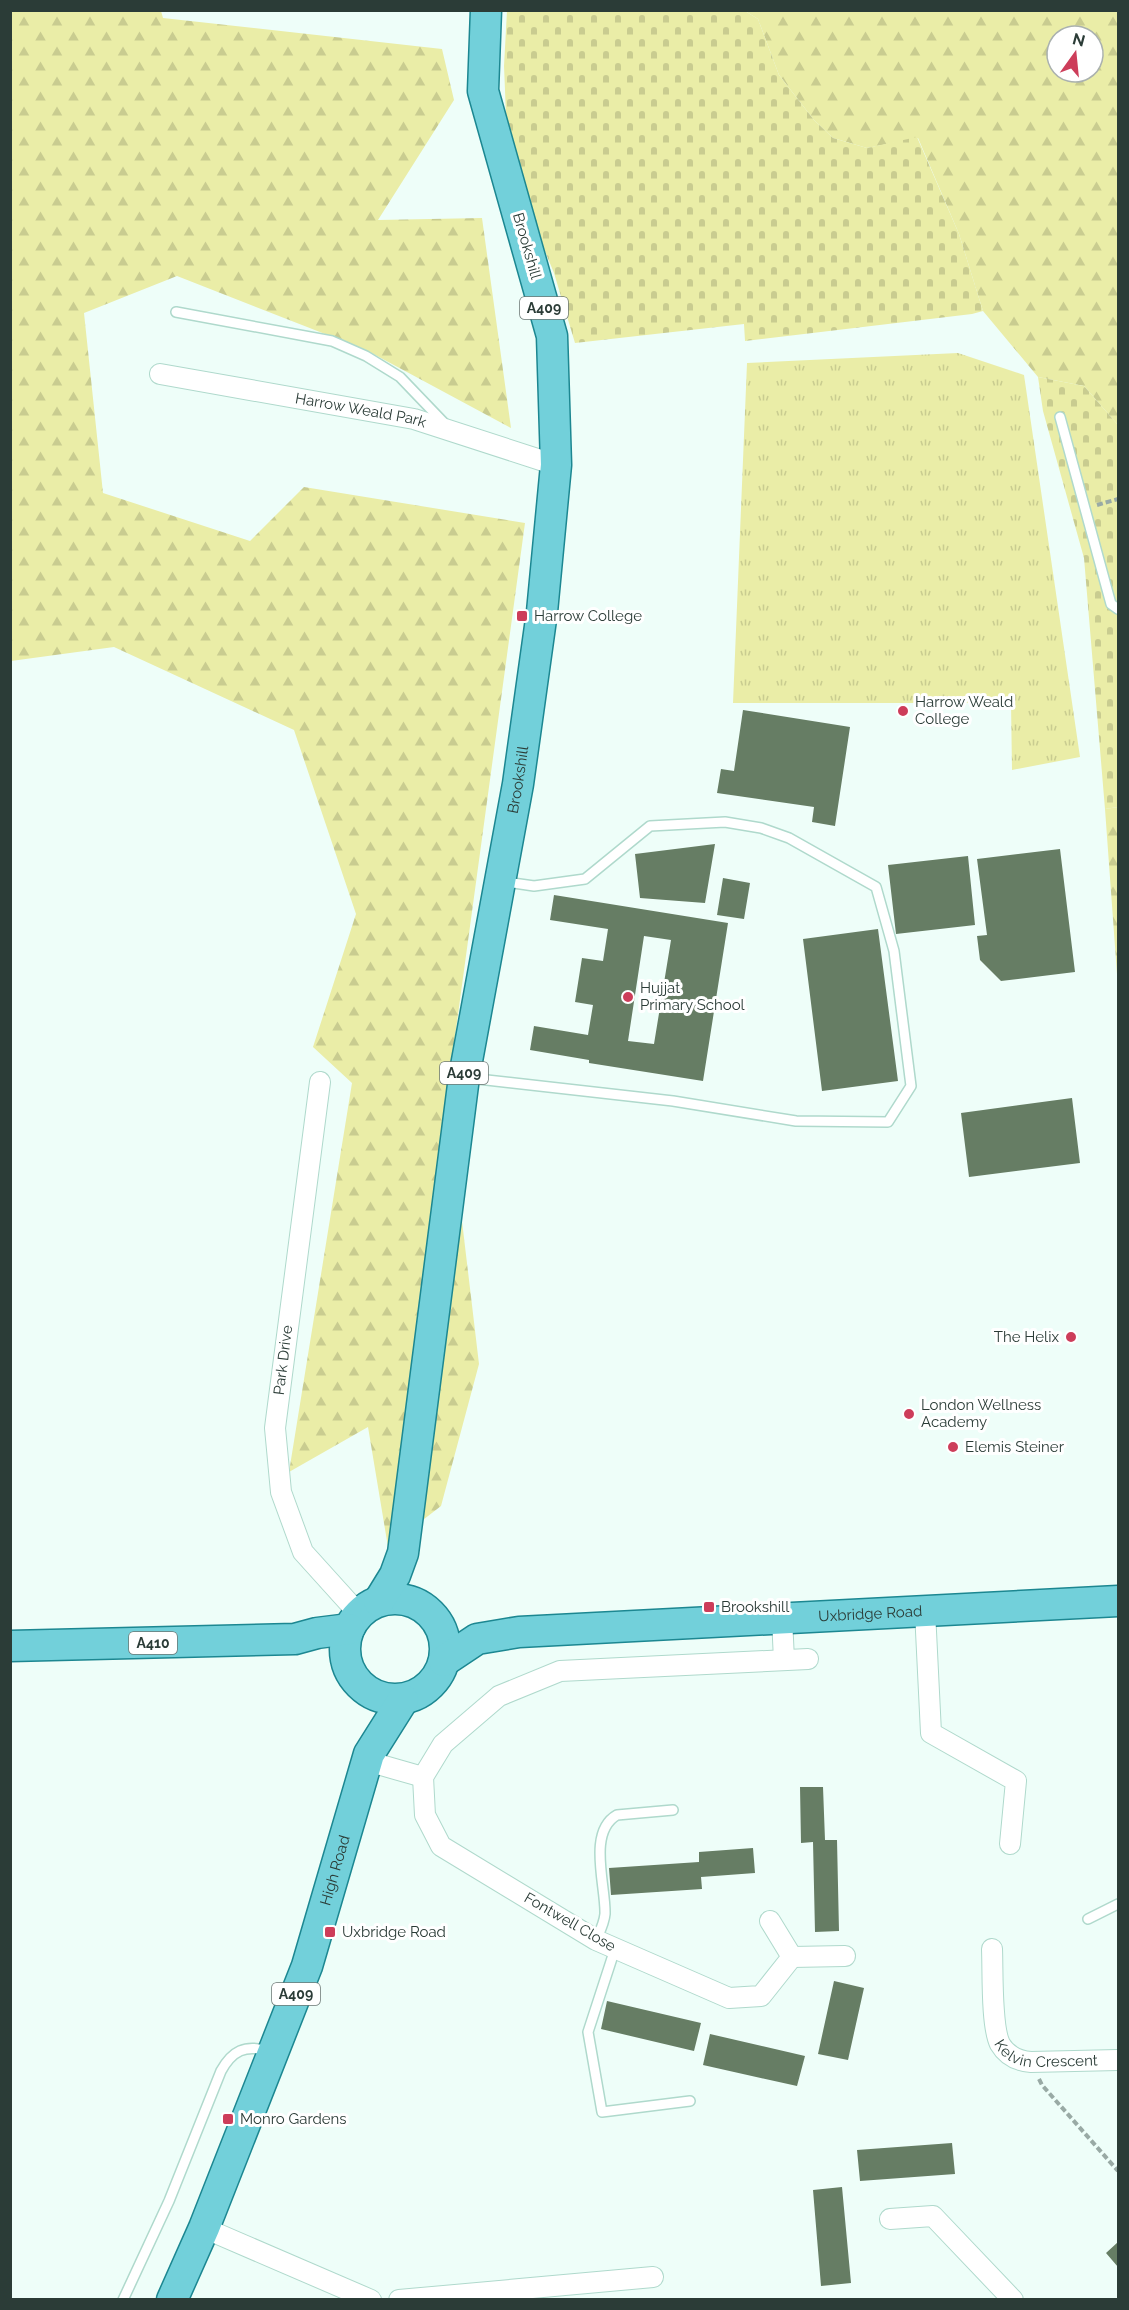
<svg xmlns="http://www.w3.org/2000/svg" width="1129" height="2310" font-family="Raleway,sans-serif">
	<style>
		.grass { fill: url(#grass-tufts) }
		.forest { fill: url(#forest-firs); fill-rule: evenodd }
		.cemetery { fill: url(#cemetery-stones) }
		.building { fill: #667d64; fill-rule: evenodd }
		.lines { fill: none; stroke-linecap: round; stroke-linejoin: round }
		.service-casing { stroke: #afd9cc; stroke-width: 12 }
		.minor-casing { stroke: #afd9cc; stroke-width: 22 }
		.primary-casing { stroke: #1c8791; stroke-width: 33 }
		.path { stroke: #99aaa5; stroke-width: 4; stroke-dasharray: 6 3; stroke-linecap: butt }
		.service { stroke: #fff; stroke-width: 9 }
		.minor { stroke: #fff; stroke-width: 20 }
		.primary { stroke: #72d0da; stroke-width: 30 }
		.poi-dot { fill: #cd3d5a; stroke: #fff; stroke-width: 2 }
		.labels { text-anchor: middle; stroke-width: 6; stroke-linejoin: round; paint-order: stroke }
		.shield { fill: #fff; stroke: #6b7673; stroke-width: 1.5 }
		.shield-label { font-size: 14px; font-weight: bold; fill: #2b3c37 }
		.street-label { font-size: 15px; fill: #2b3c37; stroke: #fff }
		.poi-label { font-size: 15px; fill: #2b3c37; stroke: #fff; text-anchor: start }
	</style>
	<defs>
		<pattern id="grass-tufts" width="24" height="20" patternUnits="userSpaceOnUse" patternTransform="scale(1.5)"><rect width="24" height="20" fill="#eaeda7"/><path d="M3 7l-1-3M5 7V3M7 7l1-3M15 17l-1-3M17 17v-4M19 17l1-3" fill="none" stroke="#c9cc90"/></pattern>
		<pattern id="forest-firs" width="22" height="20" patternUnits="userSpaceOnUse" patternTransform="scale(1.5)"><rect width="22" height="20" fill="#eaeda7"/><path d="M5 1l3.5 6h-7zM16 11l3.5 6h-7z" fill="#c9cc90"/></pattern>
		<pattern id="cemetery-stones" width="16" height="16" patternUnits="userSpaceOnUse" patternTransform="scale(1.5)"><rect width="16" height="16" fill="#eaeda7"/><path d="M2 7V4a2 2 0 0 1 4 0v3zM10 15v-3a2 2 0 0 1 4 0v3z" fill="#c9cc90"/></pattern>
	</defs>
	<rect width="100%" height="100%" fill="#eefef9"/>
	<path class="grass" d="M958,353l66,22 56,382 -68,13 -1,-67h-278l14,-340z"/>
	<path class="forest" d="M10,11h151l2,7 279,31 12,51 -76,120 104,-2 29,210 -145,-78 -189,-74 -93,37 19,180 147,48 54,-54 221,36 -78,572 32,269 -38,142 -53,41 -20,-120 -79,45 63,-389 -39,-36 43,-133 -62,-184 -180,-83 -103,14z
		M745,11h373v414l-34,-39 -46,-9 -55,-66 -24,-77 -41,-96 -51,10 -34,-10 -19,-18 -35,-45 -21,-56zM1057,36h36v36h-36z
		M1118,807v181l-13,-179z"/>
	<path class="cemetery" d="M507,11h238l13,8 21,56 35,45 19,18 34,10 50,-11 42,97 24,77 -11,3 -227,27 -1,-17 -169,19 -21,-70 -36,-87 -11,-47 -3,-73z
		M1038,377l46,9 34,39v382l-13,2 -21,-251 -41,-147z"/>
	<path class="building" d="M743,710l107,17 -15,99 -23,-4 2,-15 -97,-14 4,-24 13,2z
		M715,844l-10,59 -65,-5 -5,-44z
		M1060,849l15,123 -74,9 -21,-21 -3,-24 10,-1 -10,-76z
		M968,856l7,69 -79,9 -8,-69z
		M723,878l27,5 -6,36 -27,-4z
		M554,895l174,28 -25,158 -114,-18v-3l-59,-10 4,-24 54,9 5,-30 -18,-3 7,-44 21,3 5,-32 -58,-9zM644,936l27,4 -17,104 -26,-3z
		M878,929l20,152 -76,10 -19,-152z
		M1072,1098l8,65 -111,14 -8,-64z
		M800,1787h23l2,53h12l2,91 -24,1 -2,-90 -12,1z
		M753,1848l2,25 -54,4 1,12 -91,6 -2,-27 90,-6v-10z
		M834,1981l30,7 -16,72 -30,-6z
		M607,2001l94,22 -7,28 -93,-22z
		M710,2034l95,22 -8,30 -94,-21z
		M952,2143l3,31 -95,7 -3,-31z
		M842,2187l9,96 -30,3 -8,-96z
		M1118,2242v25l-12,-14z"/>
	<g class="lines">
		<defs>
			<path id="service" d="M176,312l156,29 34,15 34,21 46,48
				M1060,417l51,187 7,5
				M469,1078l204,23 123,20 92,1 23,-36 -17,-135 -18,-64 -87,-49 -28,-10 -36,-6 -75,4 -65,53 -51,7 -28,-4
				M1088,1919l30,-15
				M596,1940c4,-9 8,-16 9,-26 1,-28 -18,-82 12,-99l56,-5
				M615,1949l-27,83 14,80 88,-11
				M123,2300l46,-99 52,-130c11,-20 24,-27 47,-20"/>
			<g id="minor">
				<path id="s1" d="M160,374l254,45 142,46"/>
				<path d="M320,1082l-45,346 6,64 22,60 56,62"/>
				<path d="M925,1611l6,122 85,48 -6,63"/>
				<path d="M782,1618l2,42"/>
				<path d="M367,1761l56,16"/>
				<path d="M770,1921l22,36 -31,39 -32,2 -133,-58 -155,-94 -16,-31 -2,-38 20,-33 56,-48 61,-25 248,-12"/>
				<path id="s2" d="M992,1949c1,22 -1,77 8,95 7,12 18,17 31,18l87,-2"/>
				<path d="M792,1957l53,-1"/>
				<path d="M890,2219l43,-3 80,84"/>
				<path d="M204,2228l167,72"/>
				<path d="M399,2300l254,-23"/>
			</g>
			<g id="primary">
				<circle cx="395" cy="1649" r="50"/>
				<path id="s3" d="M379,1601l16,-26 8,-22 61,-476 54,-293 24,-172 14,-147 -4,-129 -69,-245 3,-81"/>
				<path d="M10,1646l285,-7 22,-6 32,-4"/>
				<path id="s4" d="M444,1661l33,-22 42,-7 599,-31"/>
				<path id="s5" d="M172,2300l32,-72 103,-262 62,-212 34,-54"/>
			</g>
		</defs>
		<use href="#service" class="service-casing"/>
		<use href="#minor" class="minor-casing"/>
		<use href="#primary" class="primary-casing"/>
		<path class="path" d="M1097,505l21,-6
			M1039,2079l3,6 76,86"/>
		<use href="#service" class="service"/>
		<use href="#minor" class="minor"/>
		<use href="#primary" class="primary"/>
	</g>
	<g class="poi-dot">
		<rect x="516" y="610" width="12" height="12" rx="3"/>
		<circle cx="903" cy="711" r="6"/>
		<circle cx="628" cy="997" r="6"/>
		<circle cx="1071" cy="1337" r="6"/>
		<circle cx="909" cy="1414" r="6"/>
		<circle cx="953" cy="1447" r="6"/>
		<rect x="703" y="1601" width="12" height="12" rx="3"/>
		<rect x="324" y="1926" width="12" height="12" rx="3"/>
		<rect x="222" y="2113" width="12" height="12" rx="3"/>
	</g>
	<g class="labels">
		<g class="shield">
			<rect x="520" y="297" width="48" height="22" rx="4.5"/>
			<rect x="440" y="1062" width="48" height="22" rx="4.5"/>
			<rect x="129" y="1632" width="48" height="22" rx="4.5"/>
			<rect x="272" y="1983" width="48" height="22" rx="4.5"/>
		</g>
		<g class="shield-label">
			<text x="544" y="313">A409</text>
			<text x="464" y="1078">A409</text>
			<text x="153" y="1648">A410</text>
			<text x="296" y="1999">A409</text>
		</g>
		<g class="street-label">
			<text transform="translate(527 246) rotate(74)" y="5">Brookshill</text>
			<text dy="5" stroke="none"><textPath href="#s1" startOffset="204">Harrow Weald Park</textPath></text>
			<text dy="5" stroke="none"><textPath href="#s3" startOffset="836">Brookshill</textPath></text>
			<text transform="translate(283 1360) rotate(-83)" y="5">Park Drive</text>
			<text dy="5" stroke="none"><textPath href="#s4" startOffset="434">Uxbridge Road</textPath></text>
			<text dy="5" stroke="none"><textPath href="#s5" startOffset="460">High Road</textPath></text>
			<text transform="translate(570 1922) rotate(30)" y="5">Fontwell Close</text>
			<text dy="5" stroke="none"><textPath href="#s2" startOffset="146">Kelvin Crescent</textPath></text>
		</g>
		<g class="poi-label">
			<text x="534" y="621">Harrow College</text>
			<text x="915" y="707">Harrow Weald<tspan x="915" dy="17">College</tspan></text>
			<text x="640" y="993">Hujjat<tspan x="640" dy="17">Primary School</tspan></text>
			<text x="1059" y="1342" text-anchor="end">The Helix</text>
			<text x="921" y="1410">London Wellness<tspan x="921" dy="17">Academy</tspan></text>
			<text x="965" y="1452">Elemis Steiner</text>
			<text x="721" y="1612">Brookshill</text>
			<text x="342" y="1937">Uxbridge Road</text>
			<text x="240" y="2124">Monro Gardens</text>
		</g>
	</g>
	<rect width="1129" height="2310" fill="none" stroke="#2b3c37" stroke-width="24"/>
	<g transform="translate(1075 54) rotate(15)"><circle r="28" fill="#ffffff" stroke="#aab1af" stroke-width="1.5"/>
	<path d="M0-4.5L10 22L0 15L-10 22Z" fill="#cd3d5a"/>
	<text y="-9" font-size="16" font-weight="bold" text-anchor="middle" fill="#2b3c37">N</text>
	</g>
</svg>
